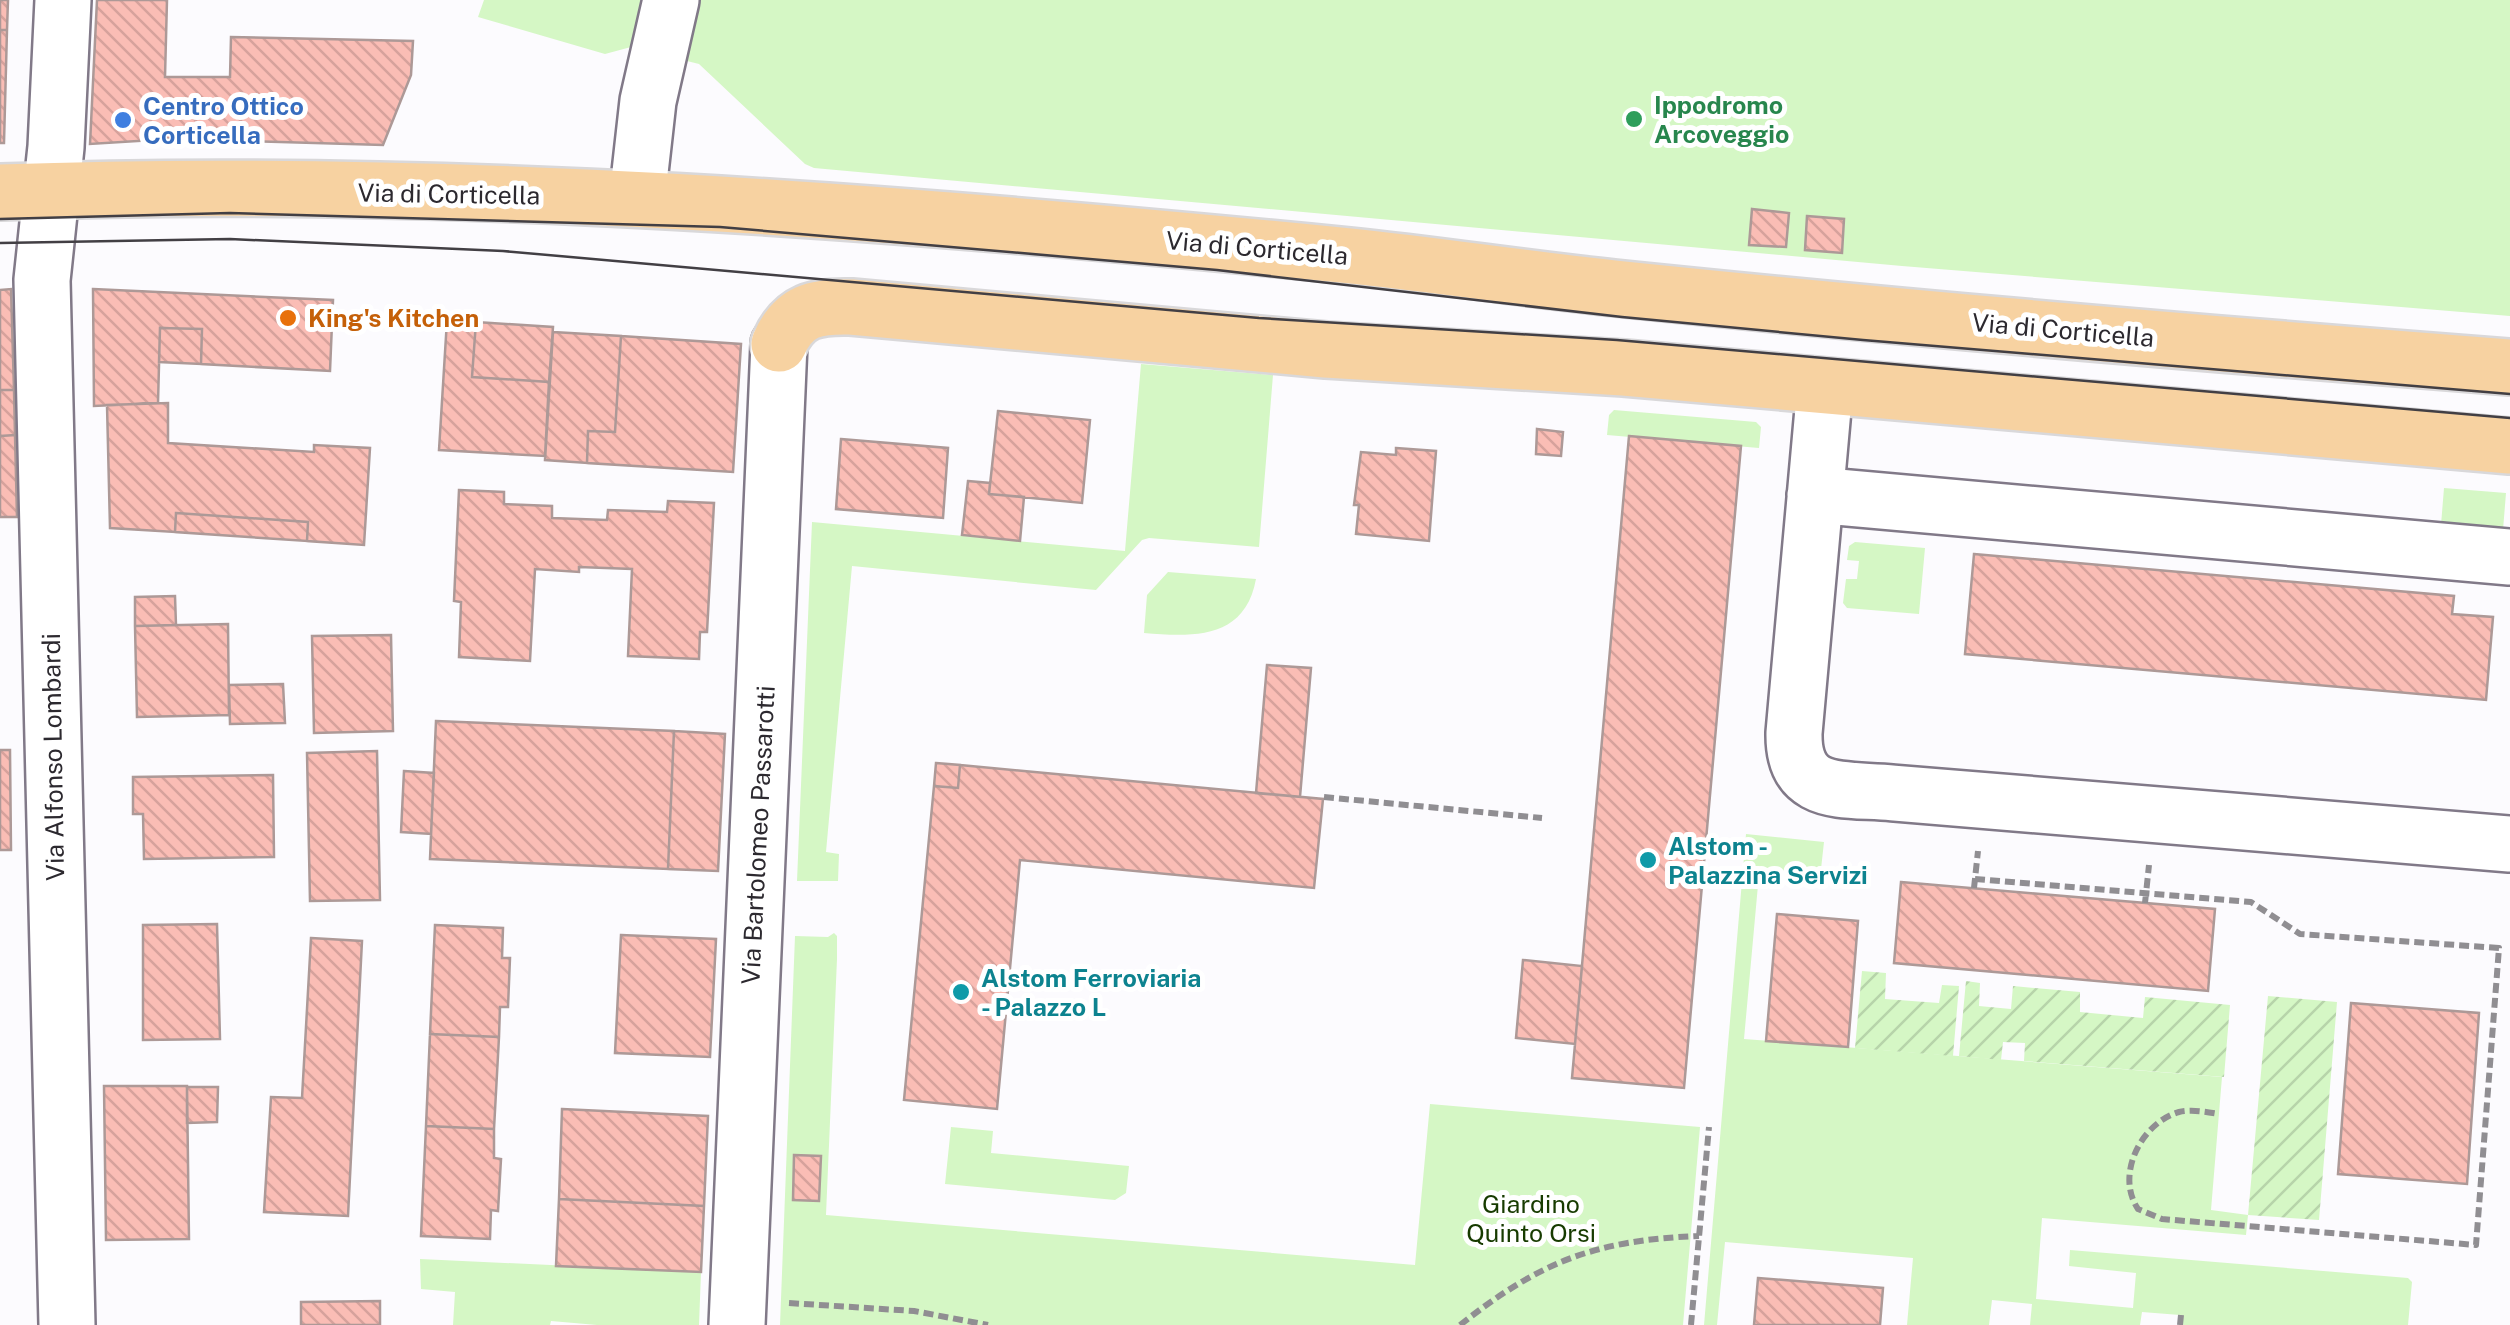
<svg xmlns="http://www.w3.org/2000/svg" width="2510" height="1325" font-family="'Public Sans',sans-serif">
	<style>
		.green { fill: #d5f7c5 }
		.garden { fill: url(#garden-furrows) }
		.building { fill: url(#building-back-hatch); stroke: #ad9997; stroke-width: 2.5 }
		.lines { fill: none; stroke-linecap: round; stroke-linejoin: round }
		.minor-casing { stroke: #817988; stroke-width: 60 }
		.major-casing { stroke: #d9d8da; stroke-width: 60 }
		.path { stroke: #908e92; stroke-width: 6; stroke-dasharray: 10 5; stroke-linecap: butt }
		.minor { stroke: #fff; stroke-width: 55 }
		.major { stroke: #f7d2a1; stroke-width: 55 }
		.tram { stroke: #423f44; stroke-width: 2.5 }
		.leisure-dot { fill: #2e9e5b; stroke: #fff; stroke-width: 4 }
		.shop-dot { fill: #3f7fe0; stroke: #fff; stroke-width: 4 }
		.food-dot { fill: #e8710a; stroke: #fff; stroke-width: 4 }
		.culture-dot { fill: #0f9aa8; stroke: #fff; stroke-width: 4 }
		.labels { text-anchor: middle; stroke-width: 10; stroke-linejoin: round; paint-order: stroke }
		.leisure-label { font-size: 25px; font-weight: bold; fill: #27864d; stroke: #fff; text-anchor: start }
		.shop-label { font-size: 25px; font-weight: bold; fill: #366cbe; stroke: #fff; text-anchor: start }
		.street-label { font-size: 25px; fill: #2c292f; stroke: #fff }
		.food-label { font-size: 25px; font-weight: bold; fill: #c56008; stroke: #fff; text-anchor: start }
		.culture-label { font-size: 25px; font-weight: bold; fill: #0d838f; stroke: #fff; text-anchor: start }
		.park-label { font-size: 25px; fill: #173b00; stroke: #fff }
	</style>
	<defs>
		<pattern id="garden-furrows" width="10" height="10" patternUnits="userSpaceOnUse" patternTransform="scale(2.5)"><rect width="10" height="10" fill="#d5f7c5"/><path d="M-1 1l2-2M0 10L10 0M9 11l2-2" fill="none" stroke="#b7d4aa"/></pattern>
		<pattern id="building-back-hatch" width="6" height="6" patternUnits="userSpaceOnUse" patternTransform="scale(2.5)"><rect width="6" height="6" fill="#fabdb5"/><path d="M-1 5l2 2M0 0l6 6M5-1l2 2" fill="none" stroke="#d6a29c"/></pattern>
	</defs>
	<rect width="100%" height="100%" fill="#fcfbfe"/>
	<path class="green" d="M484,0h2026v316l-608,-50 -1088,-98 -9,-4 -106,-100 -68,-17 -26,7 -127,-37z
		M1141,364l132,11 -14,172 -110,-9 -7,2 -46,50 -244,-24 -26,286 13,2 -1,27h-41l15,-359 313,29z
		M1614,410l142,12 5,5 -2,21 -152,-13 2,-20z
		M2444,488l62,5 -3,37 -62,-5z
		M1855,542l70,6 -6,66 -72,-6 -4,-5 3,-24h11l2,-18 -12,-1 2,-14z
		M1168,572l88,7c-11,61 -64,58 -112,54l3,-38z
		M1746,834l78,8 -4,36 -61,-4 -15,165 478,38 -11,133 37,5 -2,20 -204,-17 -6,81 97,9 3,-35 -67,-7 1,-16 338,28 4,4 -4,43h-228v-10l-38,-3 -2,13h-110l2,-21 -40,-4 -3,25h-82l6,-67 -188,-16 -8,83h-13z
		M834,933l3,3v23l-11,256 589,50 15,-161 270,23 -17,198h-903l15,-389 33,1z
		M951,1127l42,4 -2,22 138,13 -3,27 -11,7 -170,-16z
		M420,1259l281,13 -2,53h-102l-46,-4 -1,4h-97l2,-33 -34,-3z"/>
	<path class="garden" d="M1862,971l24,2 -1,26 54,4 3,-18 17,1 -6,70 -98,-8z
		M1966,981l14,2 -1,23 32,3 2,-23 67,6v20l63,6 2,-21 85,8 -6,72 -200,-16 1,-18 -22,-1 -2,18 -42,-4z
		M2268,996l69,6 -18,218 -71,-5z"/>
	<path class="building" d="M0,0h8l-1,30h-7z
		M97,0h70l-2,77h65l1,-40 182,4 -2,34 -28,70 -213,-6 -80,5z
		M0,30h7l-3,113h-4z
		M1752,209l37,4 -3,34 -37,-2z
		M1807,216l37,3 -2,34 -37,-3z
		M11,289l3,101h-14v-100z
		M93,289l240,11 -3,71 -129,-7 1,-35 -42,-1 -2,75 -64,3z
		M447,320l29,2 -4,55 77,5 -4,74 -106,-6z
		M476,322l77,5 -4,55 -77,-5z
		M160,328l42,1 -1,35 -42,-2z
		M553,332l68,4 -6,96 -27,-1 -1,32 -42,-3z
		M621,336l120,8 -8,128 -146,-9 1,-32 27,1z
		M0,390h14l1,45 -15,1z
		M168,403v40l146,9v-7l56,3 -6,97 -57,-4 1,-19 -132,-9 -1,19 -65,-4 -3,-123z
		M998,411l92,9 -8,83 -93,-9z
		M1537,429l26,3 -2,24 -25,-2z
		M15,435l2,82h-17v-81z
		M1629,436l112,10 -57,642 -112,-10z
		M841,439l107,9 -5,70 -107,-9z
		M1396,448l40,3 -7,90 -73,-7 3,-29h-5l7,-53 35,3z
		M968,481l22,2 -1,11 35,3 -4,44 -58,-6z
		M459,490l45,2v12l48,2v12l55,2 1,-10 59,2 1,-11 46,2 -7,129h-7l-1,27 -71,-3 4,-87 -53,-2v5l-44,-3 -5,92 -71,-4 2,-55 -7,-1z
		M176,513l132,9 -1,19 -132,-9z
		M1974,554l480,42 -2,18 41,3 -7,83 -521,-46z
		M175,596l1,29 -41,1v-29z
		M228,624l1,91 -92,2 -2,-91z
		M391,635l2,96 -79,2 -2,-97z
		M1267,665l44,3 -11,129 -44,-4z
		M283,684l2,39 -55,1 -1,-39z
		M436,721l238,10 -6,138 -238,-10z
		M674,731l51,3 -7,137 -50,-2z
		M0,750h10l1,100h-11z
		M377,751l3,149 -70,1 -3,-148z
		M936,763l24,2 -2,23 -24,-2z
		M960,765l363,34 -9,89 -294,-28 -23,249 -93,-9 30,-314 24,2z
		M404,771l30,2 -3,61 -30,-2z
		M273,775l1,82 -130,2 -1,-45h-10v-37z
		M1901,882l314,27 -7,82 -314,-28z
		M1777,914l81,7 -10,126 -82,-6z
		M217,924l3,115 -77,1v-115z
		M435,925l68,3 -1,30h8l-2,49h-8l-1,30 -69,-3z
		M621,935l95,4 -6,118 -95,-4z
		M311,938l51,3 -14,275 -84,-4 7,-115 31,1z
		M1523,960l59,6 -7,78 -59,-6z
		M2351,1003l128,10 -12,171 -129,-10z
		M430,1034l69,3 -5,92 -68,-3z
		M104,1086h83l2,153 -83,1z
		M187,1087h31l-1,35 -30,1z
		M562,1109l146,7 -4,90 -145,-7z
		M426,1126l68,3v29l7,1 -3,52 -7,-1 -1,29 -69,-3z
		M794,1155l27,1 -2,45 -26,-1z
		M559,1199l145,7 -3,66 -145,-6z
		M1758,1278l125,10 -3,37h-126z
		M380,1301v24h-79v-23z"/>
	<g class="lines">
		<defs>
			<path id="minor" d="M63,0l-7,147 -14,133 25,1045
				M637,199l11,-98 23,-101
				M1825,387l-31,346c-1,66 49,55 99,60l617,51
				M1815,495l695,62
				M737,1325l42,-981"/>
			<path id="major" d="M0,192c451,-16 903,20 1351,64 88,9 176,23 264,32 298,31 596,56 895,79
				M779,344c15,-34 37,-38 72,-37l475,43 298,18 886,78"/>
		</defs>
		<use href="#minor" class="minor-casing"/>
		<use href="#major" class="major-casing"/>
		<path class="path" d="M1324,797l218,21
			M1975,879l276,23 49,32 199,14 -23,297 -314,-26 -24,-10c-23,-34 3,-86 41,-97 13,-3 28,0 40,2
			M1974,888l4,-37
			M2145,903l4,-38
			M789,1303l125,8 74,14
			M1460,1325c81,-64 136,-85 239,-89
			M1691,1325l18,-198
			M2180,1325l1,-10"/>
		<use href="#minor" class="minor"/>
		<use href="#major" class="major"/>
		<path class="tram" d="M0,219l230,-6 490,14 497,43 405,47 241,23 647,54
			M0,243l230,-4 273,12 756,67 358,22 893,78"/>
	</g>
	<circle class="leisure-dot" cx="1634" cy="119" r="10"/>
	<circle class="shop-dot" cx="123" cy="120" r="10"/>
	<circle class="food-dot" cx="288" cy="318" r="10"/>
	<g class="culture-dot">
		<circle cx="1648" cy="860" r="10"/>
		<circle cx="961" cy="992" r="10"/>
	</g>
	<g class="labels">
		<g class="leisure-label">
			<text x="1654" y="114">Ippodromo<tspan x="1654" dy="29">Arcoveggio</tspan></text>
		</g>
		<g class="shop-label">
			<text x="143" y="115">Centro Ottico<tspan x="143" dy="29">Corticella</tspan></text>
		</g>
		<g class="street-label">
			<text transform="translate(449 194) rotate(1)" y="9">Via di Corticella</text>
			<text transform="translate(1257 248) rotate(5)" y="9">Via di Corticella</text>
			<text transform="translate(2063 330) rotate(5)" y="9">Via di Corticella</text>
			<text transform="translate(53 757) rotate(-91)" y="9">Via Alfonso Lombardi</text>
			<text transform="translate(758 835) rotate(-87)" y="9">Via Bartolomeo Passarotti</text>
		</g>
		<g class="food-label">
			<text x="308" y="327">King's Kitchen</text>
		</g>
		<g class="culture-label">
			<text x="1668" y="855">Alstom -<tspan x="1668" dy="29">Palazzina Servizi</tspan></text>
			<text x="981" y="987">Alstom Ferroviaria<tspan x="981" dy="29">- Palazzo L</tspan></text>
		</g>
		<g class="park-label">
			<text x="1531" y="1213">Giardino<tspan x="1531" dy="29">Quinto Orsi</tspan></text>
		</g>
	</g>
</svg>
